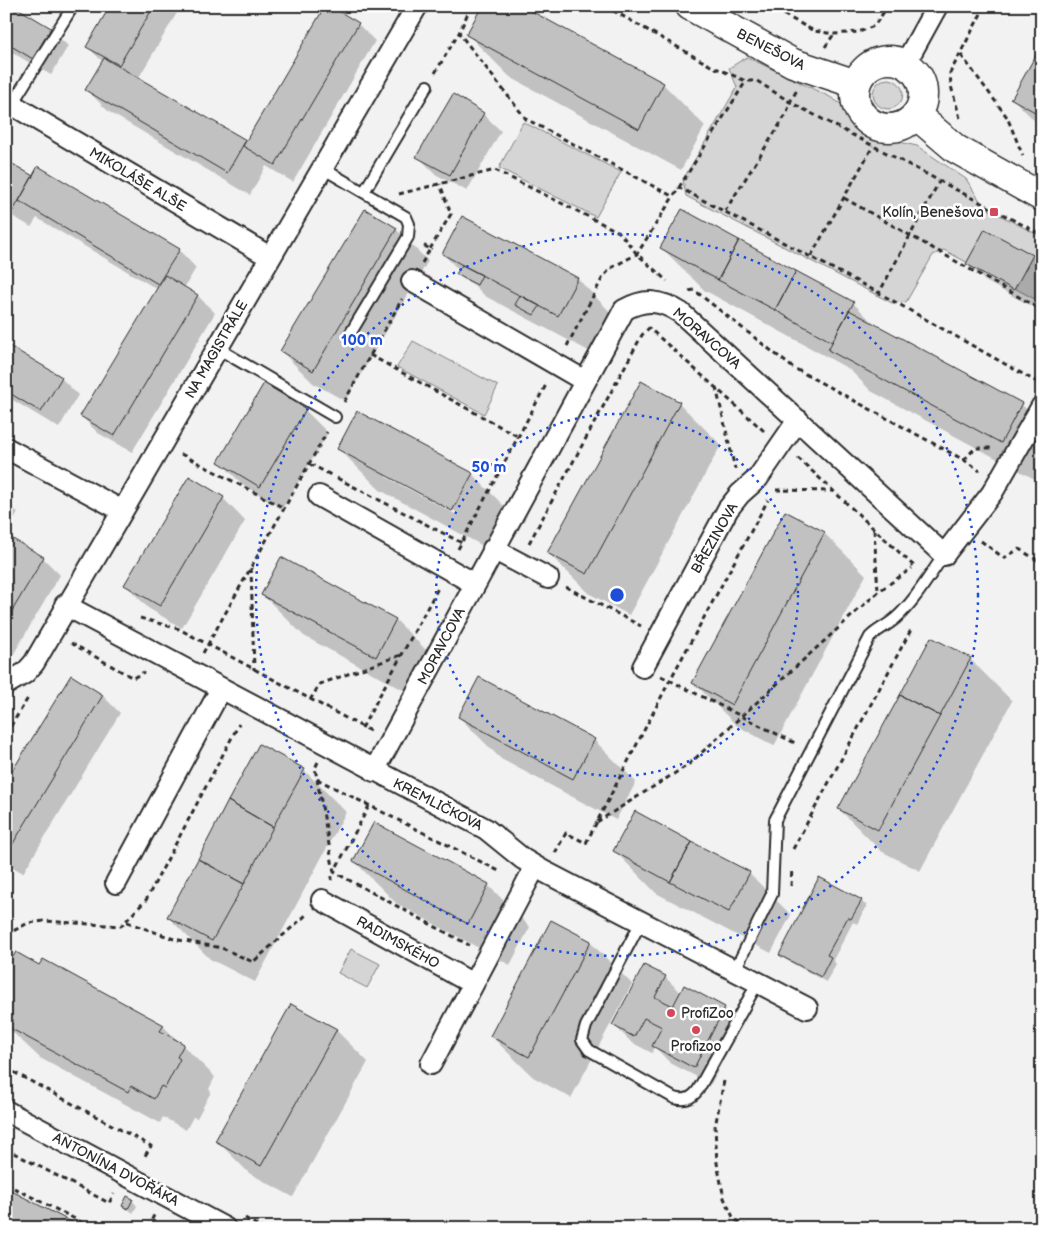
<svg xmlns="http://www.w3.org/2000/svg" width="1048" height="1234" font-family="'Balsamiq Sans',sans-serif">
	<style>
		.green { fill: #d5d5d5; stroke: #808080 }
		.shadow { fill: #0003; fill-rule: evenodd }
		.building { fill: #c1c1c1; stroke: #2b2b2b }
		.lines { fill: none; stroke-linecap: round; stroke-linejoin: round }
		.lane-casing { stroke: #2b2b2b; stroke-width: 14 }
		.street-casing { stroke: #2b2b2b; stroke-width: 24 }
		.secondary-casing { stroke: #2b2b2b; stroke-width: 31 }
		.path { stroke: #2b2b2b; stroke-width: 3; stroke-dasharray: 5 4; stroke-linecap: butt }
		.lane { stroke: #fff; stroke-width: 10 }
		.street { stroke: #fff; stroke-width: 20 }
		.secondary { stroke: #fff; stroke-width: 28 }
		.ring { fill: none; stroke: #1d4ed8; stroke-width: 2.5; stroke-dasharray: 2.5 5 }
		.poi-dot { fill: #d1495b; stroke: #fff; stroke-width: 2 }
		.labels { text-anchor: middle; stroke-width: 5; stroke-linejoin: round; paint-order: stroke }
		.street-label { font-size: 14px; fill: #2b2b2b; stroke: #fff }
		.poi-label { font-size: 14px; fill: #2b2b2b; stroke: #fff; text-anchor: end }
		.centre { fill: #1d4ed8; stroke: #fff; stroke-width: 2.5 }
		.ring-label { font-size: 15px; text-anchor: middle; font-weight: bold; fill: #1d4ed8; stroke: #fff; stroke-width: 5; stroke-linejoin: round; paint-order: stroke }
	</style>
	<rect width="100%" height="100%" fill="#f2f2f2"/>
	<filter id="ink" filterUnits="userSpaceOnUse"><feTurbulence type="fractalNoise" baseFrequency=".02" numOctaves="2"/><feDisplacementMap in="SourceGraphic" scale="10" xChannelSelector="R" yChannelSelector="G"/><feConvolveMatrix kernelMatrix="1 2 1 2 8 2 1 2 1" color-interpolation-filters="sRGB"/></filter>
	<g filter="url(#ink)">
		<path class="green" d="M747,57l83,40 11,7 10,19 13,11 53,12 49,33 18,28 58,30v66l-98,-53 -11,5 -27,47 -14,1 -206,-107 -3,-16 54,-93 -8,-19z
			M873 94a15 15 0 1 1 30 0a15 15 0 1 1-30 0Z
			M523,122l98,50 -25,45 -97,-49z
			M413,341l85,45 -14,28 -87,-47z
			M351,949l29,15 -13,24 -29,-15z"/>
		<path class="shadow" d="M6,6h5l39,23 18,17 -17,29 -45,-26z
			M112,6h69l-43,73 109,63 111,-118 17,17 -82,141 -27,-16 -16,29 -141,-83 -23,-23 17,-27 -15,-15z
			M468,35l195,49 42,42 -24,44 -171,-93z
			M1042,46v82l-29,-29z
			M483,114l18,17 -34,60 -32,-17 -17,-18z
			M6,162l27,16 146,72 17,18 -12,20 14,8 17,17 -83,139 -34,-19 -17,-17 76,-127 -120,-71 -6,9 -25,-15z
			M365,211l31,18 32,32 -83,140 -32,-18 -32,-32z
			M662,248l191,55 22,22 146,79 21,21v58l-171,-92 -22,-22 -145,-79z
			M443,254l135,25 41,42 -19,36 -115,-61 -11,-11 -11,-6 -5,-5 2,-3z
			M1032,256l10,10v21l-11,19 -46,-25 -17,-17z
			M6,346l55,32 17,17 -19,33 -53,-32z
			M265,385l40,25 23,23 -46,76 -40,-25 -22,-22z
			M679,403l42,42 -92,170 -39,-21 -42,-41z
			M338,448l134,26 42,42 -20,36 -114,-62zM386,474l72,39 -1,2 -71,-38z
			M223,498l22,23 -63,107 -34,-20 -22,-23z
			M6,501l12,12 -12,20z
			M824,533l42,42 -92,171 -38,-21 -42,-42z
			M6,549l37,9 17,17 -54,92z
			M262,594l134,26 41,41 -19,37 -114,-62z
			M932,639l38,20 42,42 -92,170 -39,-20 -42,-42z
			M103,696l17,17 -97,160 -17,-10v-80z
			M459,717l135,23 42,42 -20,38 -115,-61z
			M304,770l42,42 -91,170 -45,-23 -42,-42z
			M374,823l114,62 42,42 -20,38 -114,-62 -42,-42z
			M615,851l134,22 42,42 -20,38 -115,-60z
			M861,901l6,5 -10,18 -4,-2 -20,38 3,4 -10,18 -40,-22 -6,-5z
			M590,942l42,42 -61,114 -38,-21 -42,-41z
			M6,966l157,60 52,51 -6,12 2,3 -14,26 -4,-1 -7,13 -23,-13 -3,6 -120,-65 -34,-32z
			M665,977l16,16 43,15 17,17 -30,59 -41,-21 -15,-16 -3,6 -21,-11 -17,-17z
			M336,1030l32,32 -75,135 -44,-24 -32,-32z
			M132,1200l5,6 -4,7 -10,-8z"/>
		<path class="building" d="M6,6h8l37,22 -18,31 -27,-16z
			M110,6h44l-35,59 -33,-18z
			M325,6h5l29,17 -84,142 -32,-19z
			M482,6h40l142,77 -25,46 -173,-94z
			M1042,44v72l-32,-18h2z
			M104,58l142,82 -19,33 -142,-83z
			M453,94l31,19 -34,62 -34,-18z
			M6,160l27,16 -20,35 -7,-4z
			M38,166l142,83 -22,35 -139,-83z
			M365,209l32,19 -84,143 -33,-20z
			M682,209l57,31 -21,40 -58,-32z
			M462,216l116,62 -20,38 -116,-62z
			M985,229l48,26 -19,35 -48,-26z
			M739,240l57,31 -21,39 -57,-30z
			M462,265l20,10 -5,10 -21,-11z
			M796,271l58,31 -22,40 -57,-32z
			M165,275l33,20 -84,141 -34,-20z
			M520,295l20,11 -6,9 -19,-10z
			M849,310l173,93 -21,40 -173,-93z
			M6,344l56,33 -21,35 -35,-21z
			M641,381l39,21 -93,172 -40,-21z
			M264,383l42,26 -46,78 -42,-25z
			M357,411l116,62 -21,38 -115,-62z
			M189,476l35,21 -64,109 -36,-21z
			M785,511l40,21 -93,173 -40,-22z
			M11,538l33,19 -38,64v-74z
			M281,557l115,62 -20,38 -115,-62z
			M931,637l40,21 -31,58 -40,-21z
			M71,675l32,20 -97,160v-74z
			M479,677l116,62 -22,40 -115,-62z
			M900,695l40,21 -62,114 -40,-21z
			M259,744l46,25 -32,58 -45,-26z
			M228,801l45,26 -29,57 -46,-25z
			M635,811l57,31 -22,40 -57,-31z
			M374,822l115,62 -21,40 -115,-63z
			M692,842l58,30 -21,40 -59,-30z
			M198,859l46,25 -32,57 -45,-24z
			M819,877l43,23 -11,19 -3,-2 -21,38 4,2 -10,20 -42,-22z
			M551,920l40,21 -62,116 -39,-21z
			M16,952l23,13 4,-6 121,66 -4,6 24,13 -7,13 3,2 -15,29 -4,-2 -7,13 -23,-13 -3,6 -122,-66 3,-6 -3,-2v-54l2,1z
			M644,965l22,11 -11,21 18,9 11,-21 41,22 -31,61 -42,-22 10,-19 -18,-9 -10,19 -22,-12z
			M291,1004l46,25 -76,137 -46,-25z
			M6,1188l77,40h-77z
			M127,1196l6,3 -5,10 -6,-3z"/>
		<g class="lines">
			<defs>
				<path id="lane" d="M12,104l61,-98
					M322,168l84,49 3,7 -1,13 -58,97
					M364,192l63,-106
					M217,348l118,69
					M641,922l-55,104 -4,14 7,10 85,48c11,3 17,1 24,-8l60,-108
					M735,970l37,-76 3,-74 95,-183c8,-8 17,-11 26,-19 19,-17 33,-42 48,-63"/>
				<path id="street" d="M905,64l32,-58
					M6,101l264,156
					M412,281l173,100
					M6,448l115,62
					M319,496l156,88
					M493,549l55,29
					M65,605l421,224 37,30 22,13 262,136
					M643,667l85,-158 12,-15 18,-16 40,-58
					M6,684l19,-11 9,-10 383,-657
					M374,771l250,-461c21,-12 37,-10 57,3l263,242 48,-62 50,-87
					M116,883l105,-194
					M322,900l151,84
					M431,1064l104,-197
					M6,1111l219,117"/>
				<path id="secondary" d="M690,6l103,57 63,21
					M855 94a34 34 0 1 1 68 0a34 34 0 1 1-68 0Z
					M916,115l40,34 86,48"/>
			</defs>
			<use href="#lane" class="lane-casing"/>
			<use href="#street" class="street-casing"/>
			<use href="#secondary" class="secondary-casing"/>
			<path class="path" d="M471,6l-12,27 67,86 146,77
				M605,6l106,60 35,15h11l33,21 252,133
				M768,6l46,25 20,3 25,-2 15,-6 14,-20
				M825,47l9,-13
				M961,55l46,62 16,39
				M435,73l24,-40
				M960,118l-9,-32 -1,-13 35,-67
				M940,180l-61,113 158,89
				M678,187l201,106
				M399,194l96,-24 124,62 18,22 30,27
				M844,198l198,112
				M725,211l62,-98 3,-11 7,-12
				M430,249l21,-35 -11,-30
				M811,256l62,-110
				M422,263l8,-14 -7,-4
				M689,291l5,-1 98,77 172,93 16,11
				M567,346l36,-69 8,-9 26,-14 109,-173
				M370,355l149,82
				M1036,383l6,-10
				M716,387l19,82
				M344,402l58,-103
				M181,454l103,54
				M798,458l117,109
				M964,460l11,-12h18
				M310,464l21,11
				M337,478l125,65
				M776,490l56,1
				M874,530l4,61
				M981,541l23,17 15,-9 23,14
				M529,543l113,-208 7,-7 115,103
				M458,549l89,-166
				M251,568l3,102
				M566,587l75,39
				M140,618l39,11 193,103
				M71,643l62,35 11,-6
				M203,653l124,-221
				M661,676l136,68
				M310,700l10,-16 81,-29
				M362,728l76,-140
				M6,734l22,-36
				M318,762l-3,6 19,104 -3,8
				M317,779l184,93
				M369,806l-35,66 135,73
				M597,822l91,-57 190,-173 34,-24
				M793,849l119,-221
				M555,853l11,-20 20,10 84,-163 98,-180
				M791,886l1,-18
				M127,922l47,17 48,9 31,14 53,-47
				M6,935l22,-12 16,-2 77,5 25,-26 93,-176
				M6,1068l145,78 -8,13
				M724,1081l-9,46 2,36 7,35 10,21 15,9
				M6,1149l103,54 5,-9
				M6,1184l87,44
				M245,1218l17,10
				M148,1228l6,-13"/>
			<use href="#lane" class="lane"/>
			<use href="#street" class="street"/>
			<use href="#secondary" class="secondary"/>
		</g>
	</g>
	<g class="ring">
		<circle cx="617" cy="595" r="181"/>
		<circle cx="617" cy="595" r="361"/>
	</g>
	<g class="poi-dot">
		<rect x="989" y="207" width="10" height="10" rx="2.5"/>
		<circle cx="671" cy="1013" r="5"/>
		<circle cx="696" cy="1030" r="5"/>
	</g>
	<g class="labels">
		<g class="street-label">
			<text transform="translate(771 49) rotate(27)" y="5">BENEŠOVA</text>
			<text transform="translate(138 179) rotate(31)" y="5">MIKOLÁŠE ALŠE</text>
			<text transform="translate(707 338) rotate(41)" y="5">MORAVCOVA</text>
			<text transform="translate(216 349) rotate(-60)" y="5">NA MAGISTRÁLE</text>
			<text transform="translate(714 538) rotate(-60)" y="5">BŘEZINOVA</text>
			<text transform="translate(441 646) rotate(-62)" y="5">MORAVCOVA</text>
			<text transform="translate(438 804) rotate(27)" y="5">KREMLIČKOVA</text>
			<text transform="translate(398 942) rotate(29)" y="5">RADIMSKÉHO</text>
			<text transform="translate(116 1169) rotate(28)" y="5">ANTONÍNA DVOŘÁKA</text>
		</g>
		<g class="poi-label">
			<text x="984" y="217">Kolín, Benešova</text>
			<text x="681" y="1018" text-anchor="start">ProfiZoo</text>
			<text x="696" y="1051" text-anchor="middle">Profizoo</text>
		</g>
	</g>
	<circle cx="617" cy="595" r="8" class="centre"/>
	<g class="ring-label">
		<text x="362" y="345">100 m</text>
		<text x="489" y="472">50 m</text>
	</g>
	<rect width="1048" height="1234" fill="none" stroke="#fff" stroke-width="25"/>
	<rect x="12" y="12" width="1023" height="1209" fill="none" stroke="#2b2b2b" stroke-width="2" filter="url(#ink)"/>
</svg>
